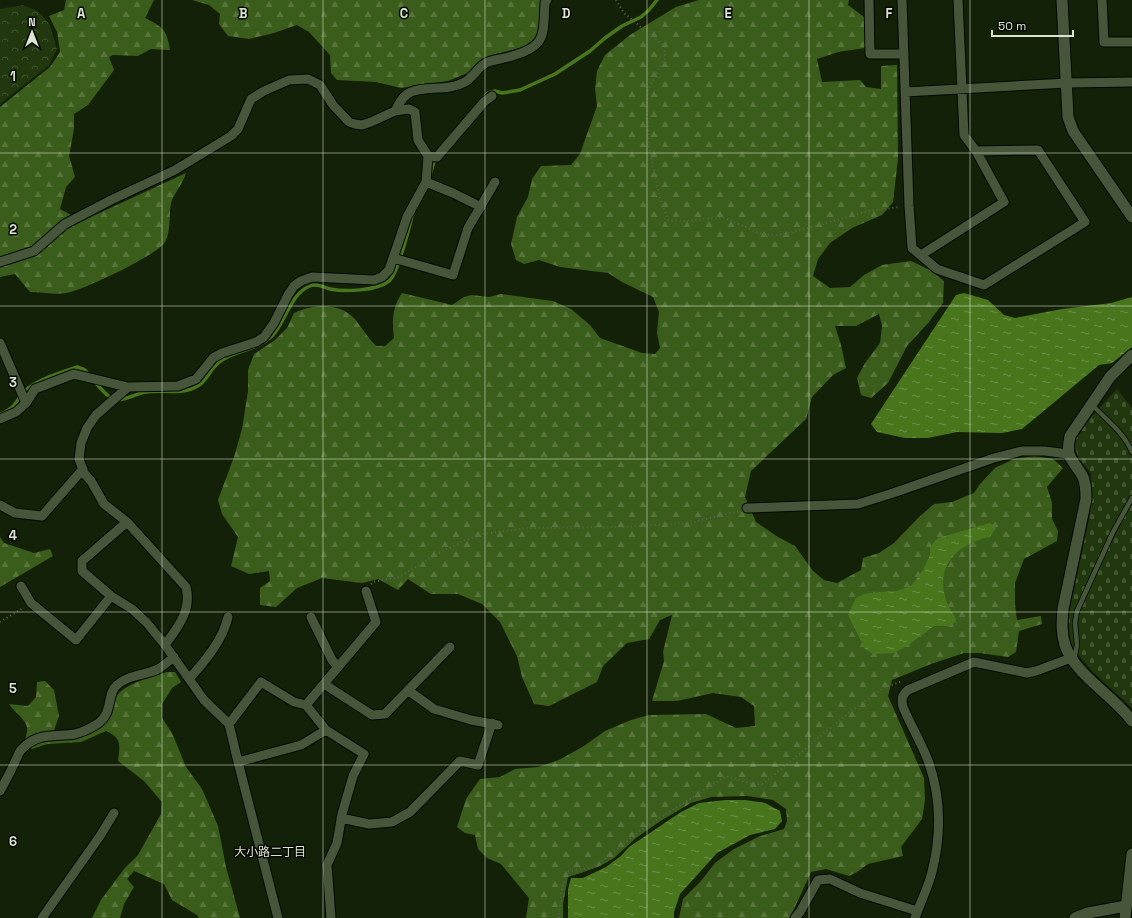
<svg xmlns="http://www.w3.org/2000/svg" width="1132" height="918" font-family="'Space Grotesk','Noto Sans JP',sans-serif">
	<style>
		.forest { fill: url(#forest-firs) }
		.cemetery { fill: url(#cemetery-stones) }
		.park { fill: url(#park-crowns) }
		.water { fill: url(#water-ripples) }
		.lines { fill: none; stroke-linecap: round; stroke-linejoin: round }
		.stream { stroke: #49761d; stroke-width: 3.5 }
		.service-casing { stroke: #020a00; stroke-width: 6 }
		.minor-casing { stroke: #020a00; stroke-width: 11 }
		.tertiary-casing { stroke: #020a00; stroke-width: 13 }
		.path { stroke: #59644f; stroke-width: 2; stroke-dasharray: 1 3; stroke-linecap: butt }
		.service { stroke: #47563b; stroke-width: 4.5 }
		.minor { stroke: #47563b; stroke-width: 9 }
		.tertiary { stroke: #47563b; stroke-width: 11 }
		.grid { fill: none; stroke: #dce5d5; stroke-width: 1; stroke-opacity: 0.55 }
		.labels { text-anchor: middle; stroke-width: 3; stroke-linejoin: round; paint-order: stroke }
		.neighbourhood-label { font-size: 12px; fill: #dce5d5; stroke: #050902 }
		.grid-label { font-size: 13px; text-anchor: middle; font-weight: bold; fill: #dce5d5; stroke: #050902; stroke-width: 3; stroke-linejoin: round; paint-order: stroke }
	</style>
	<defs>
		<pattern id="forest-firs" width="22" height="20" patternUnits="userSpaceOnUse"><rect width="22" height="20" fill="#3b5d1b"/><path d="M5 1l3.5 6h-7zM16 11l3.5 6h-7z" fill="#57743b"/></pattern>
		<pattern id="cemetery-stones" width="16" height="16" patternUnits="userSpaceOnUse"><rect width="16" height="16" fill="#21370d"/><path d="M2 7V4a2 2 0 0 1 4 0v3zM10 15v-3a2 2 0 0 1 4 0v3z" fill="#41542f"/></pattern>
		<pattern id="park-crowns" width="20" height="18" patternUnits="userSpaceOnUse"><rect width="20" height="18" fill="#21370d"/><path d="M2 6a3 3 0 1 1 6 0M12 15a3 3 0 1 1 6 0" fill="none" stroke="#41542f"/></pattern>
		<pattern id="water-ripples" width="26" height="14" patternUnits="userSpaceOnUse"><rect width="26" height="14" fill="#49761d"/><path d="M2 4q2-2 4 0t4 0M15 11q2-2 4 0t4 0" fill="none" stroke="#6b9048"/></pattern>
	</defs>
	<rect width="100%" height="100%" fill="#142109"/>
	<path class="forest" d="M66,0h88l-9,18c18,9 22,12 25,32l-19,-1 -13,7 -25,-1 -4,2 5,13 -26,35 -14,9v15l-5,27 6,21 -9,10 -6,22 22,12 104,-48c-3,10 -10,18 -14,27 -4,11 0,30 -7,42 -6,12 -83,49 -99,51 -11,2 -25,-1 -36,-1l-15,-18 -15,3v-170l50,-40 10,-15 -3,-20 -8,-16 15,-6z
		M192,0h352l-7,36 -12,11 -29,7 -15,7 -11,11 -22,9 -47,7 -25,-6 -39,-2 -6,-7 -1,-18 -21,-23 -12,-7 -23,8 -25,6 -21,-3 -9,-12 1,-10 -11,-9z
		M699,0h150l-1,5 20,15 -3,28 -27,4 -21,7 5,23 38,-2 6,7 15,2v-23l16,-1 1,94 -5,43 -11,13 -30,13 -22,15 -12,16 -5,17 17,12 20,-1 14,-12 18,-10 29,-4 19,9 14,11 -1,22 -15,20 -21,23 -19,37 -17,15 -10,-3 -4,-17 8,-15 15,-20 2,-17 -3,-12 -23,12h-21l6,19 5,23 -13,7 -21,22 -6,22 -55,52 -6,26 11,25 22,15 17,9 18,25 11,9 13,3 24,-13 2,-12 16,-5 15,-10 24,-25 16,-14 18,-2 22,-9 6,-9 15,-16 19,-9 20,-3 19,3 10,9 -16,19 5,16v16l6,12 -1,10 -33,18 -9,24v22l2,15 24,-4 1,8 -23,7 -3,21 -8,5 -28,-4h-16l-33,11 -39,16 -4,16 36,82 1,22 -3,19 -21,28 2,9 -35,8 -11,8 -8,4 -23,-7 -15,3 -17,37 -5,9h-110l4,-19 18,-18 14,-18 19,-14 26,-13 24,-7 3,-8 -1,-12 -13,-9 -26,-4 -36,1 -20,6 -29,17 -26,18 -22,20 -14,8 -19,7 -13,4 -5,27v14h-37l3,-20 -28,-34 -14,-6 -9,-9 -3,-14 -10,-2 -8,-6 9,-28 14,-20 20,-2 15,-8 23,-2 21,-7 25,-14 21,-15 26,-11 18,-5 57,-1 30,14 19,-2 -1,-20 -13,-9 -28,-4 -36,8h-25l12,-40 -1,-9 9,-37 -12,5 -11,19 -22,4 -24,23 -6,16 -48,24 -15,-2 -12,-27 -5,-21 -17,-34 -18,-18 -24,-10h-27l-23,-15 -10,11 -20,-11 -16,4 -40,-5 -25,10 -21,19 -16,-2v-17l10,-7 -1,-10 -20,3 -18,-8 7,-29 -16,-23 -4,-14 16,-43 8,-28 6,-38v-21l6,-16 21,-14 12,-12 7,-15c19,-9 46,-11 61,6 7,9 13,19 21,27h9l9,-8c-2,-17 -2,-30 8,-45l50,12 12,-8 8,-2 17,2 12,-3 52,7 18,8 19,16 10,13 42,15 13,1 5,-6 -3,-15 2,-21 -6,-15 -31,-15 -14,-9 -48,-6 -21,-7 -15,4 -8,-4 -5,-16 6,-27 11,-20 4,-18 9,-13 30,-1 9,-11 17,-48 -2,-17 2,-18 8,-16 25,-20 46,-28z
		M0,537l4,6 30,10 16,-4 3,7 -53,31z
		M167,672h8l6,10 -9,6 -10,16v14l10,15 14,34 16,22 16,37 8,41 14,51h-41l-2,-3 -25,-15 -8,-16 -30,-13 -7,8 7,8 -10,17 -4,14h-28l9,-18 23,-31 14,-14 23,-41 1,-12 -18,-21 -26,-20c2,-16 4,-23 -12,-30l-25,11 -34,2 -15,5 -7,-9c1,-4 3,-10 2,-13 -3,-10 -13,-15 -18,-23l19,2 8,-9 1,-15 8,-1 9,9 5,26 -5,14 12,7c21,-3 39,-3 47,-27 2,-5 2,-13 6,-17 11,-11 34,-16 48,-21z"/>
	<path class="cemetery" d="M1117,389l15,19v300l-41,-38 -20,-24 -3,-28 21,-99 3,-27 -1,-19 -12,-14 -5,-14 6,-16z"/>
	<path class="park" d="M23,5l15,6 12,14 7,24 -8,16 -49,39v-95z"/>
	<path class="water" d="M964,293l24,7 16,15 11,3 47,-9 49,-6 21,-6v50l-20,16 -13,2 -77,64 -20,4 -45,-1 -29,6h-23l-28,-6 -6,-8 85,-129z
		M990,523l6,5 -6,9c-27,5 -52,24 -46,55 1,5 3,13 6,17 3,6 6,6 6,13l-9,4h-13l-27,20 -13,7 -21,1 -8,-5 -17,-34 8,-17 8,-4 16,-2 17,-1 14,-5 12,-16 7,-15v-8l8,-9z
		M725,800h20l20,3 15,8 2,10 -7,8 -25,6 -33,18 -37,41 -6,18v6h-106v-29l3,-11h12l23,-11 15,-11 8,-9 52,-35 18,-9z"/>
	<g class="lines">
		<path class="stream" d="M479,102l9,-9 7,-2 7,2 18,-3 35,-16 35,-23 15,-13 17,-12 19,-9 8,-7 8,-10
			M430,175l5,-17
			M94,381c6,6 12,16 20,18 8,3 23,-6 32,-7 17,-3 37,4 53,-7 10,-6 11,-19 25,-26 15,-9 35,-10 48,-23 14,-15 18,-42 38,-50 6,-3 13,1 20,3 15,3 46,2 59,-8 9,-7 20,-54 24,-68
			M0,414c17,-5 16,-16 27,-25 14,-11 34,-16 50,-22l8,3 4,5"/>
		<defs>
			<path id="service" d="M1092,405c15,15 32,28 40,47
				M1071,658l4,-3 2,-10 -2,-22 2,-12 36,-79 19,-34"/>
			<path id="minor" d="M869,0l1,54h34
				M902,0l7,206 3,42 25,21 47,16 101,-63 -47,-72 -62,1
				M1102,0l2,42h28
				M905,92l162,-9 65,-1
				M395,111c4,-7 8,-16 16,-19 16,-7 36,0 54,-10 9,-5 14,-17 23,-20 8,-3 16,-3 24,-6 35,-10 31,-21 33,-53l2,-3
				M428,156l9,1 47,-55 8,-6
				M426,182l27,11 28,14
				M921,255l83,-53 -28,-51 -12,-16 -6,-135
				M393,258l60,17 15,-47 27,-46
				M0,262l34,-11 31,-27 46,-24 64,-30 56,-34 7,-7 13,-30 13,-8 25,-11 19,-1 12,6 13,20 16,17 6,2 7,1 9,-3 24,-11 14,-2 6,3 3,28 10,16 -2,26 -19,35 -18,53 -7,7 -8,3 -62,-3 -11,4 -7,5 -6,9 -14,28 -10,14 -8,5 -34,11 -9,5 -17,21 -18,7 -50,1 -54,-13 -39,15 -9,14 -10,9 -16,7
				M0,343l26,60
				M128,387l-32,28 -9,13 -6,15 -2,16 5,14 7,8 13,23 23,18 59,65c6,23 -8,40 -21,58
				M0,505l15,8 27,3 41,-47
				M747,508l111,-4 35,-11 101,-35 28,-7h23l23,3
				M127,522l-45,39v10l29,25 21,13 15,14 18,22 39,55 25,24 9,38
				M21,586l10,17 45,37 35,-44
				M311,617l21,43 6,7
				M189,679c16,-18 34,-39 39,-62
				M324,684l48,31 13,-1 65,-67
				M409,691l25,18 37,11 27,5
				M306,705l70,-83 -10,-31
				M229,724l32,-42 33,20 12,3 20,25 38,24 -11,22 -11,38 -5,29 -10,22 4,53
				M0,791c5,-9 10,-18 14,-27 2,-4 4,-10 7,-14 16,-18 33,-13 54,-16 7,-2 16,-6 22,-10 17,-11 9,-30 20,-39 11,-10 27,-10 39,-15 7,-3 12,-9 18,-13
				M341,818l28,6 23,-2 18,-10 50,-51 18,4 14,-42
				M42,918l58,-82 14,-23
				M278,918l-40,-156 63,-17 25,-15
				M795,918l5,-6 18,-32 12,-1 30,14 57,18
				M915,918c5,-15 13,-30 17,-46 9,-36 9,-74 -3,-109 -7,-19 -18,-37 -26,-56 -2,-8 -1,-12 5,-17l66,-28 53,11 9,-2 35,-13"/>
			<path id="tertiary" d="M1062,0l6,117 5,14 59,86
				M1132,355l-22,22 -40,59c-5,23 3,23 13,41 3,7 3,15 3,22l-23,110c-1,12 -2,24 2,36 9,29 49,51 67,76
				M1075,918l13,-5 38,-7
				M1125,918l7,-64"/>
		</defs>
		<use href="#service" class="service-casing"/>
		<use href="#minor" class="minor-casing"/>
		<use href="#tertiary" class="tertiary-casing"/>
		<path class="path" d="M616,0l8,13 41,34v11l-17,32 -1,25 2,30 4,22 8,34 7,19 18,1 36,-4 40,17 20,1 87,-24 30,-4
			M371,584l2,-2 26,-5 38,-23 26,-13 21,-7 43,-6 95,-1 68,-4 49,-12
			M0,622l23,-14
			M559,918l3,-29 5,-17 27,-5 50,-39 82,-52 26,8h11l89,-74 33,-23 18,-6"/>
		<use href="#service" class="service"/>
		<use href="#minor" class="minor"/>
		<use href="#tertiary" class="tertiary"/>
	</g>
	<path class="grid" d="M162,0v918M323,0v918M485,0v918M647,0v918M809,0v918M970,0v918M0,153h1132M0,306h1132M0,459h1132M0,612h1132M0,765h1132"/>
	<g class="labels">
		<g class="neighbourhood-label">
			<text x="270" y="856">大小路二丁目</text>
		</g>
	</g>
	<g class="grid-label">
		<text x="81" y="18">A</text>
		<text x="243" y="18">B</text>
		<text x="404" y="18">C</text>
		<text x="566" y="18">D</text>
		<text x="728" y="18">E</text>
		<text x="889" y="18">F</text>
		<text x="13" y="81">1</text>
		<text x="13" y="234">2</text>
		<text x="13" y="387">3</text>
		<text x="13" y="540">4</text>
		<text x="13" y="693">5</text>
		<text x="13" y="846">6</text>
	</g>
	<g transform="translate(32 32)" stroke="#050902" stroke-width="3" paint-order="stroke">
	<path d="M0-3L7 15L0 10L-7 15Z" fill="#dce5d5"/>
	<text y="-6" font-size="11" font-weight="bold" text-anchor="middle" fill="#dce5d5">N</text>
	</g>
	<path d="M992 30v6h81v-6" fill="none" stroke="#dce5d5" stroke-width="2"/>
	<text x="998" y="30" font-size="12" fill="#dce5d5" stroke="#050902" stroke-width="3" paint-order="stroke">50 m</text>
</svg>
